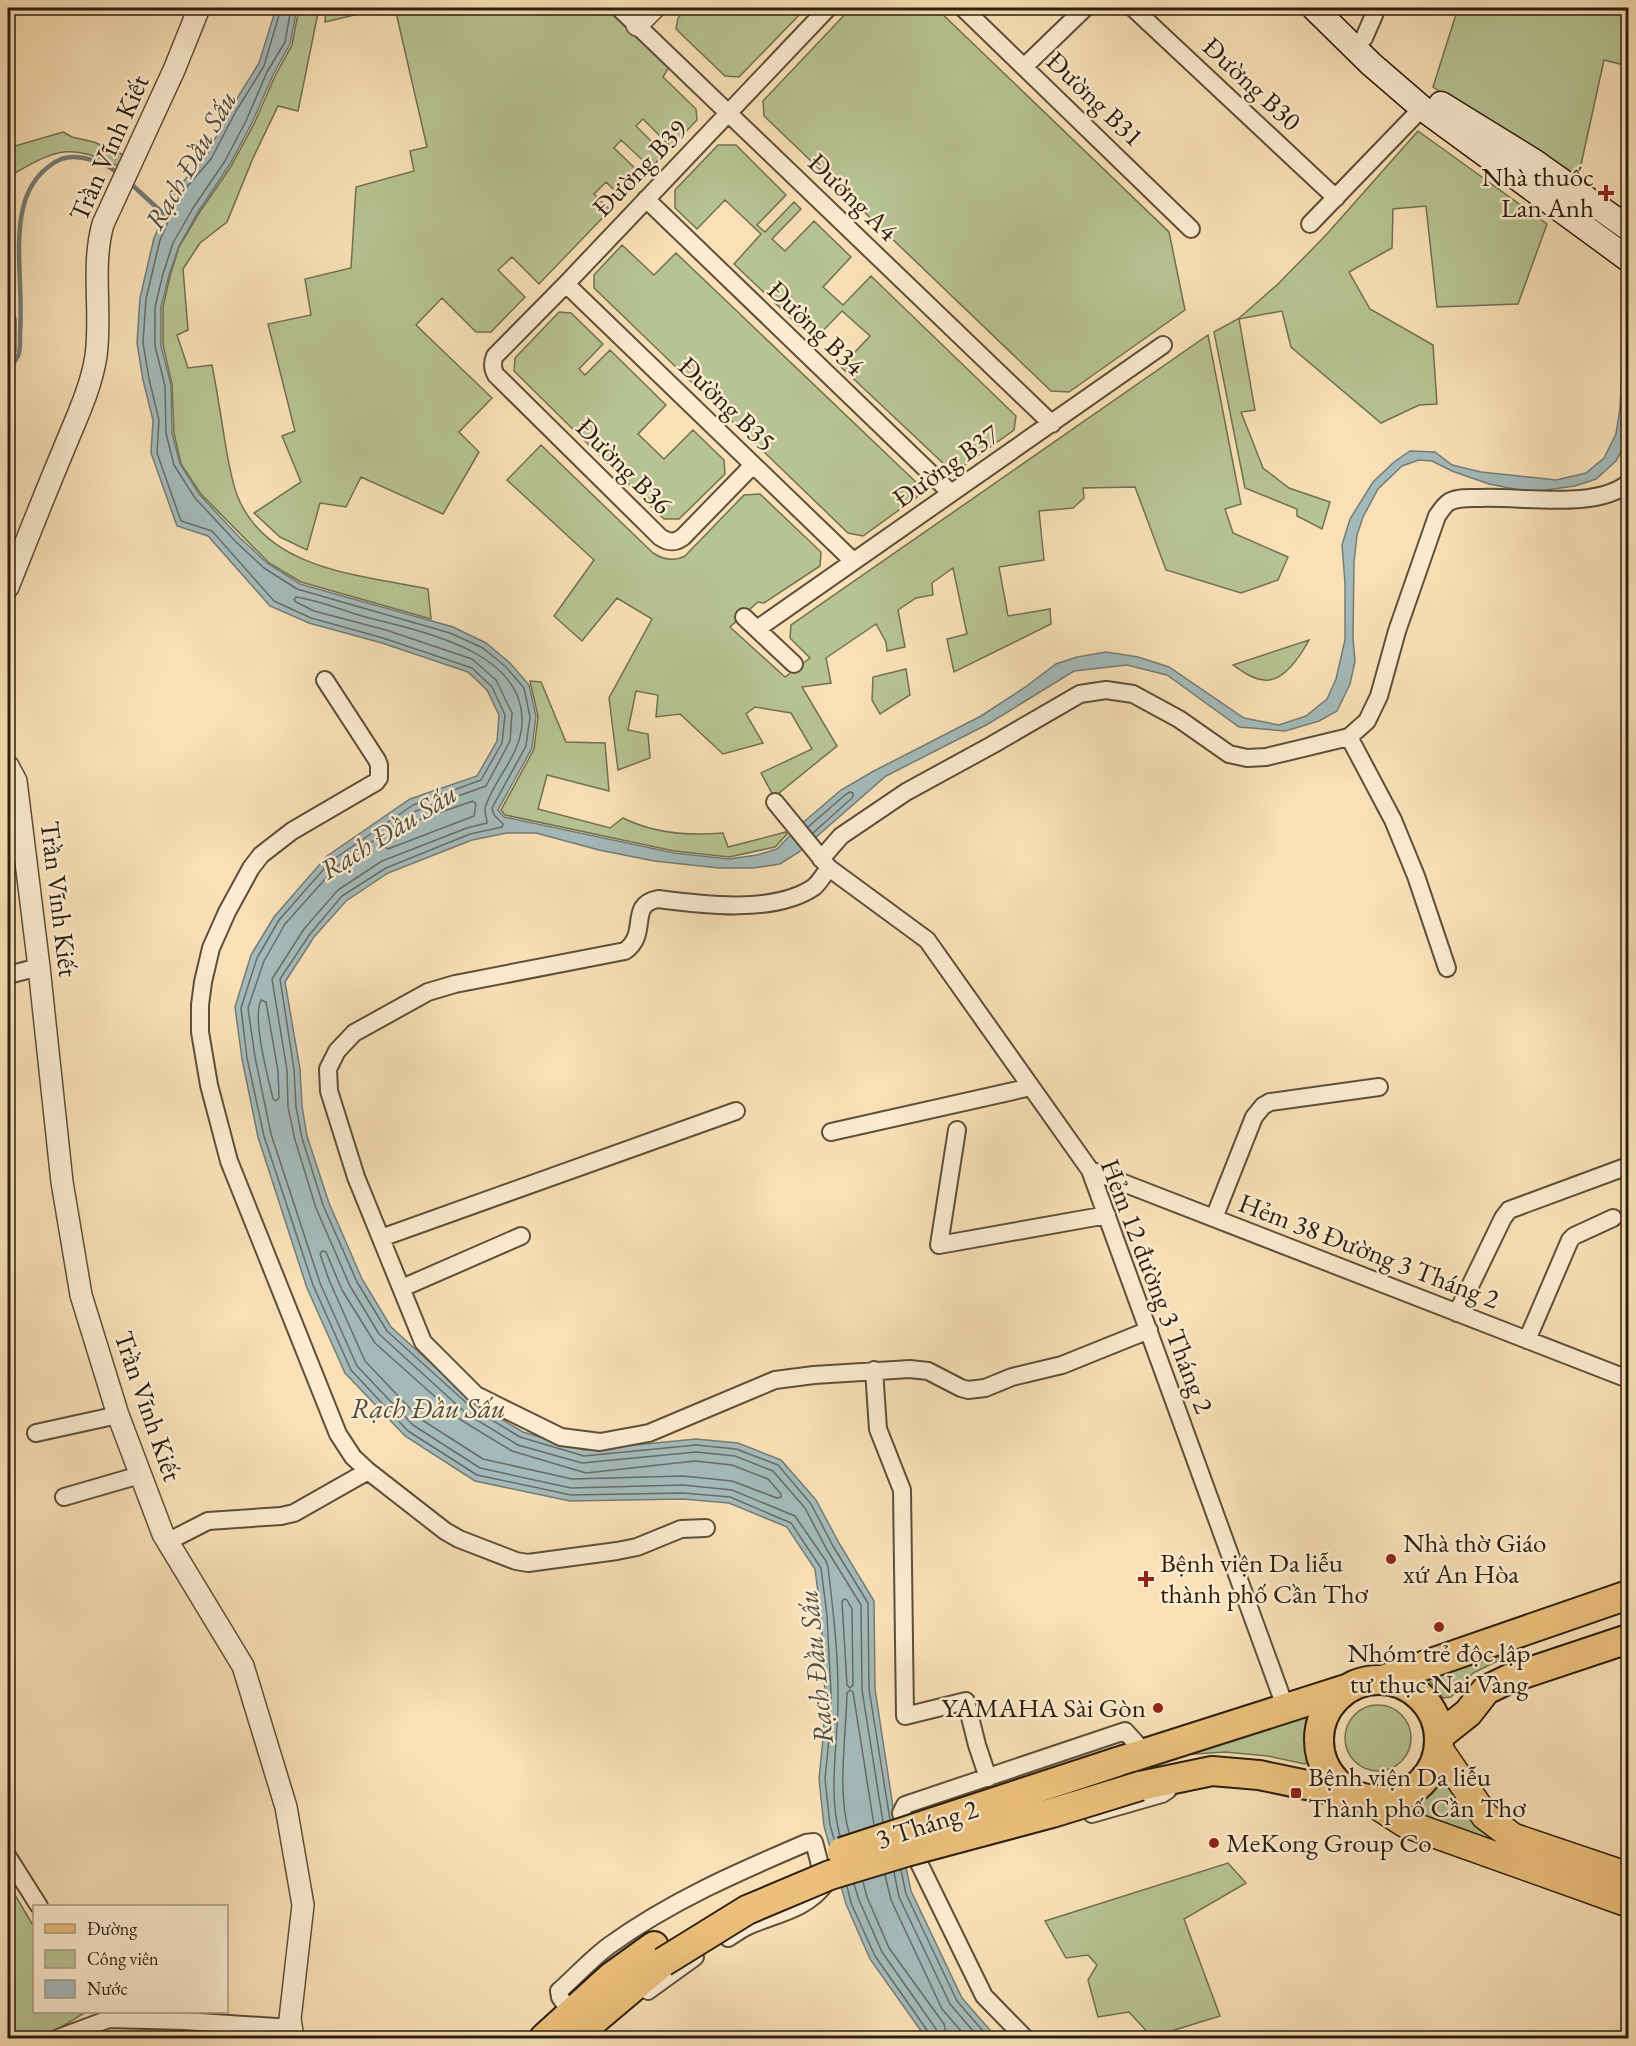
<svg xmlns="http://www.w3.org/2000/svg" width="1636" height="2046" font-family="'EB Garamond',serif">
	<style>
		.green { fill: #b7c393; stroke: #717152; stroke-width: 1.5 }
		.water { fill: #a4baba; stroke: #747c76; stroke-width: 1.5 }
		.lines { fill: none; stroke-linecap: round; stroke-linejoin: round }
		.shore { stroke: #686c65; stroke-width: 1.5 }
		.stream { stroke: #747c76; stroke-width: 4.5 }
		.minor-casing { stroke: #5e4f3a; stroke-width: 20 }
		.tertiary-casing { stroke: #5e4f3a; stroke-width: 24 }
		.secondary-casing { stroke: #2b1f10; stroke-width: 27 }
		.primary-casing { stroke: #2b1f10; stroke-width: 30 }
		.trunk-casing { stroke: #2b1f10; stroke-width: 32 }
		.minor { stroke: #fbebd0; stroke-width: 16 }
		.tertiary { stroke: #fbebd0; stroke-width: 21 }
		.secondary { stroke: #fbebd0; stroke-width: 24 }
		.primary { stroke: #ecc07b; stroke-width: 27 }
		.trunk { stroke: #ecc07b; stroke-width: 28 }
		.trunk-bridge-casing { stroke: #2b1f10; stroke-width: 32; stroke-linecap: butt }
		.trunk-bridge { stroke: #ecc07b; stroke-width: 28 }
		.poi-dot { fill: #8f2418; stroke: #fbebd0; stroke-width: 2 }
		.labels { text-anchor: middle; stroke-width: 5; stroke-linejoin: round; paint-order: stroke }
		.street-label { font-size: 27px; fill: #2b1f10; stroke: #fbebd0 }
		.poi-label { font-size: 27px; fill: #2b1f10; stroke: #fbebd0; text-anchor: start }
		.water-label { font-size: 28px; font-style: italic; fill: #4f4e43; stroke: #fbebd0 }
	</style>
	<rect width="100%" height="100%" fill="#f9e0b6"/>
	<filter id="stains"><feTurbulence type="fractalNoise" baseFrequency=".00333" numOctaves="4"/><feColorMatrix values="0 0 0 0 .2 0 0 0 0 .09 0 0 0 0 .02 0 0 0 .5 -.17"/></filter>
	<radialGradient id="worn" r=".72"><stop offset=".6" stop-color="#630" stop-opacity="0"/><stop offset="1" stop-color="#630" stop-opacity=".3"/></radialGradient>
	<path class="green" d="M299,8h20l-21,103 -20,-5 -25,52 -26,64 -27,21 -17,26 5,61 -11,5 11,33 24,-3c5,26 9,51 13,77 3,18 6,36 12,53 29,75 123,80 191,94l3,30 -130,-37 -32,-19 -68,-69 -20,-30 -7,-31 -2,-49 -9,-39v-38l7,-31 9,-29 20,-34 31,-45 24,-44 21,-48 17,-31z
		M326,8h58l-59,14z
		M395,8h212l62,59 -6,10 33,32 1,11 -26,27 -28,-28 -7,7 28,28 -13,14 -30,-28 -7,8 29,28 -21,22 -16,-16 -12,12 16,16 -71,74 -27,-27 -14,13 27,27 -34,35h-15l-34,-34 -26,27 76,73 -33,34 20,20 -36,62 -82,-37 -15,30 -26,-4 -13,47 -27,-13 -26,-24 47,-31 -19,-46 13,-5 -27,-107 43,-9 -6,-36 46,-11 5,-81 58,-16 -4,-20 17,-4z
		M687,8h119l-67,69 -14,-1 -49,-47 2,-11z
		M851,8h85l233,224 16,78 -116,82 -18,-1 -287,-275 -1,-15z
		M1458,8h154l16,9v49l-24,-6 -27,123 -144,-96z
		M1418,131l129,93 -29,80 -81,3 -11,-101 -33,3 -1,39 -43,24 21,37 63,36 4,59 -18,1 -38,18 -90,-76 -9,-36 -43,8 16,91 -14,2 22,56 26,20 41,14 -8,27 -25,-13v-7l-52,-21 -31,-156 24,-13 40,-35 48,-49z
		M63,132l9,5 22,5 35,15 -7,11c-49,-23 -61,-22 -107,5l-7,-13v-12z
		M718,145h18l50,50 -29,30 8,7 29,-30 7,7 -29,30 13,12 29,-30 37,36 -28,30 20,18 28,-29 145,140 -2,14 -52,37 -17,-2 -104,-98 29,-31 -28,-25 -28,29 -80,-76 27,-30 -36,-34 -28,29 -22,-21v-18z
		M622,245l32,30 22,-22 242,231 -1,13 -54,39 -15,-3 -254,-245v-13z
		M8,292h1l7,27v32l-8,12z
		M559,312l12,1 32,31 -24,25 6,6 25,-25 56,55 -28,29 26,25 29,-29 31,30 1,14 -46,45h-15l-150,-148 1,-13z
		M1208,335l33,169 -16,5 8,24 55,24 -10,23 -37,13 -75,-23 -31,-83 -52,1 1,10 -11,10 -34,3 5,49 -45,7 9,49 42,-7 1,15 -97,48 -7,-33 20,-5 -14,-66 -21,15 1,12 -17,3 -18,12 7,37 -18,4 -1,-9 -10,-18 -50,34 5,25 -29,4 35,59 -63,51 -13,-24 51,-24 -21,-36 -36,-6 -9,7 17,29 -40,11 -43,-40 -24,3 2,-22 -22,-4 -8,39 20,4 2,24 -32,12 -9,-72 43,-79 -35,-21 -35,43 -28,-25 40,-56 -87,-80 34,-35 112,108c11,7 21,9 32,3l59,-61 16,-1 61,58 -1,14 -56,37 -6,-1 -28,25 55,50 25,-19 -20,-20 1,-13z
		M1309,640c-8,15 -26,43 -45,40 -12,-1 -22,-9 -31,-15z
		M906,669l4,26 -30,19 -8,-14 1,-23z
		M530,681l11,1 25,60 39,1 4,48 -62,-16 -9,34 72,19 13,-10c32,16 66,18 100,15l5,14 58,-15 1,2 -12,13 -46,10 -55,-6 -169,-36 -4,-5 33,-61 4,-33z
		M1514,1653l-41,20 -22,24 -8,1 -16,-20 2,-3z
		M1345 1738a33 33 0 1 1 66 0a33 33 0 1 1-66 0Z
		M1307,1714l-3,22 5,24 -4,4 -37,-8 -43,-4 -60,4z
		M1443,1778l5,3c16,29 24,42 51,64l-93,-33 1,-5 22,-13z
		M1228,1863l18,20 -62,36 36,97 -68,21 -23,-25 -31,5 -10,-37 9,-15 -9,-10 -22,3 -21,-37z
		M8,1883l26,44v85h52l-43,26h-35z"/>
	<path class="water" d="M276,8h21l-7,36 -17,31 -21,48 -22,41 -32,48 -19,34 -10,29 -8,32v39l10,39 1,48 8,31 19,30 41,44 27,25 33,21 153,43 33,16 24,20 19,22 7,31 -4,32 -34,62 6,7 170,36 55,6 28,-4 20,-6 22,-23 42,-36 31,-18 109,-56 43,-28 32,-24 21,-7 29,-5 32,5 31,10 75,51 35,7 27,-9 21,-17 9,-20 9,-39v-57l-3,-38 8,-26 23,-37 21,-20 16,-11 25,1 17,13 29,7 75,8 30,-7 18,-15 12,-24 4,-26 3,-62 5,-21v114l-12,22 -20,18 -21,7 -45,6 -41,-8 -37,-13 -20,-10 -13,-1 -17,6 -24,23 -15,28 -6,18 -3,27 -1,77 2,22 -5,23 -13,27 -18,10 -34,10 -46,-4 -72,-52 -40,-10 -53,6 -86,53 -102,52 -87,76 -19,12 -27,4h-34l-65,-7 -55,-11 -63,-17h-29l-35,7 -84,33 -42,28 -32,36 -29,45 15,87 2,37 5,30 22,67 33,76 29,48 85,77 47,28 61,18 112,-11 42,4 43,17 35,40 23,43 35,58 1,88 18,118 18,84 51,107 35,40h-71l-56,-79 -24,-55 -22,-78 -5,-47 4,-40 2,-46 -4,-77 -6,-47 -28,-42 -58,-24 -46,-4 -113,2 -95,-20 -70,-45 -60,-63 -38,-85 -49,-151 -16,-78 -7,-52 16,-52 23,-38 53,-61 83,-57 67,-23 20,-35 2,-26 -12,-25 -19,-18 -86,-29 -73,-20 -39,-17 -62,-70 -31,-10 -26,-73 2,-33 -10,-40 -6,-37 3,-45 14,-60 20,-46 32,-36 25,-48 28,-45z"/>
	<g class="lines">
		<path class="shore" d="M281,8l-17,58 -28,45 -25,48 -32,37 -19,44 -14,59 -3,44 6,36 10,41 -2,33 24,68 31,10 62,70 37,17 72,20 89,30 20,19 13,28 -3,28 -21,37 -68,25 -82,56 -52,59 -22,38 -16,50 6,50 17,78 49,149 38,85 57,61 69,44 94,20 112,-2 47,4 61,26 30,45 6,48 4,77 -2,46 -4,40 5,46 4,14
			M291,8l-6,34 -18,30 -21,49 -21,40 -32,47 -20,35 -10,31 -8,33v39l10,40 1,47 8,32 21,33 41,44 28,26 33,21 153,44 33,15 23,19 18,21 6,29 -4,29 -34,62 2,7 9,9 -1,3 -32,7 -84,34 -44,28 -32,38 -30,45 14,90 2,38 6,31 21,67 34,77 30,49 85,77 48,29 64,19 112,-11 40,4 42,16 33,39 22,42 35,57 1,86 21,131
			M1628,349l-2,59 -4,26 2,3h4
			M473,801l3,3 -2,12 -86,33 -3,-2 1,-4 35,-24z
			M808,827l37,-32 5,-3 3,1v4l-40,36
			M261,1000l5,2 12,69 1,27 -3,3 -3,-2c-5,-22 -21,-80 -12,-99z
			M322,1251l4,1 16,38 33,53 86,77 51,31 74,22 109,-12 37,4 36,14 13,15v3l-4,1 -45,-17 -49,-5 -111,3 -89,-20 -64,-41 -54,-57 -36,-81 -9,-26z
			M844,1599l3,1 5,9 1,76 -3,3 -3,-3 -5,-83z
			M849,1833c-12,-44 -3,-95 -2,-140l3,-3 3,2 21,133
			M840,1836c-13,-47 -1,-95 -2,-143 0,-42 -5,-84 -10,-126l-2,-6 -31,-45 -63,-26 -49,-5 -112,3 -91,-20 -67,-43 -56,-59 -37,-83 -49,-149 -16,-77 -7,-49 16,-47 21,-37 51,-57 80,-56 70,-25 24,-45 2,-28 -16,-33 -24,-21 -86,-29 -72,-19 -18,-9 -2,-2 2,-3c22,3 45,13 66,19 52,14 157,32 160,101 2,35 -25,57 -36,88 -3,6 1,12 1,18l-20,5 -85,33 -44,29 -34,39 -32,50 15,91 1,37 7,33 21,68 34,78 29,48 88,80 51,31 64,18 114,-11 39,4 38,15 32,37 22,42 34,55 1,85 21,132
			M901,1870l5,24 51,107 32,37
			M894,1872l5,25 51,107 29,34
			M885,1875l6,25 51,109 25,29
			M863,1882l4,15 22,51 55,76 3,14
			M854,1884l5,16 23,52 54,77 2,9
			M847,1886l4,17 24,53 54,77 2,5"/>
		<path class="stream" d="M129,182l38,35
			M8,371c3,-4 7,-10 10,-15 3,-6 2,-16 2,-23 5,-64 -20,-145 41,-174 18,-6 45,3 59,16"/>
		<defs>
			<path id="minor" d="M619,8l433,416
				M963,8l228,221
				M1133,8l203,190
				M1364,38l13,-30
				M1025,66l60,-58
				M646,199l305,294
				M1310,224l112,-116
				M566,284l287,277
				M753,465l-70,72c-8,6 -14,6 -23,0l-164,-162c-4,-7 -4,-12 -1,-19l71,-72 262,-276
				M744,617l50,47
				M757,629l406,-284
				M325,680l52,80 2,5v13l-3,4 -84,49 -31,24 -10,13 -24,44 -16,36 -8,34 -3,23v27l9,53 20,76 109,273 15,23 15,14 77,60 14,8 57,22 12,2 89,-12 20,-4 44,-18 25,-1
				M1349,737l44,83 23,56 31,92
				M775,802l54,66 98,72 163,230 196,539
				M821,859l20,-23 65,-44 86,-47 88,-51 26,-4 27,4 46,25 50,35 18,4 19,-1 83,-20 18,-16 12,-25 18,-65 40,-115c3,-4 7,-11 12,-14 9,-5 22,-4 32,-4 40,-2 117,12 147,-15
				M829,868c-5,6 -9,14 -15,19 -39,27 -111,18 -156,12 -31,6 -8,34 -33,52l-170,33 -27,8 -74,41 -17,18 -9,18 1,22 27,86 67,165 53,53 85,42 39,5 49,-9 126,-53 39,-5 96,-6 18,2 33,17 7,2 17,-2 27,-11 50,-12 87,-35
				M8,975l31,-8
				M957,1130l-18,115 168,-30
				M831,1132l200,-45
				M1090,1170l538,209
				M1214,1218l40,-101 9,-11 7,-4 109,-15
				M381,1238l355,-127
				M402,1288l119,-52
				M1457,1313l46,-95 6,-8 119,-44
				M1527,1340l43,-100 4,-4 39,-18
				M874,1370l4,59 24,61 3,226 61,-15 11,44 11,33
				M36,1433l82,-18
				M64,1497l76,-22
				M167,1542l41,-21 73,-5 13,-3 74,-42
				M1092,1814l70,-20 6,-4
				M8,1857l31,49
				M648,1991l47,-34
				M571,2013l-11,-16 -1,-6c17,-15 33,-33 51,-46 61,-44 128,-73 196,-102l8,-1 11,42c-17,25 -50,30 -77,42 -7,3 -13,8 -20,12
				M58,2038l51,-19 75,2 108,7
				M1025,2038l-41,-42 -67,-137 -16,-46 4,-8 220,-74 20,22"/>
			<path id="tertiary" d="M637,25l17,-17
				M8,587c18,-45 36,-91 55,-136 12,-30 28,-62 33,-95 6,-44 -5,-89 7,-132l71,-154 25,-62
				M8,766l8,15 23,186 23,215 19,113 37,120 45,119 80,132 43,141 17,98 -13,114 3,19"/>
			<path id="secondary" d="M1314,8l57,56 51,44 206,151
				M1441,104l94,58 93,66"/>
			<path id="primary" d="M1439,1749l46,67 28,21 115,39
				M1367,1799l37,24 224,80"/>
			<path id="trunk" d="M1319 1740a60 60 0 1 1 120 0a60 60 0 1 1-120 0Z
				M1382,1680l246,-85
				M1439,1736l29,-23 18,-23 25,-12 117,-39
				M1117,1762l229,-73
				M1140,1786l72,-15 47,4 91,19
				M544,2038l67,-61 43,-31
				M573,2038l90,-76"/>
		</defs>
		<use href="#minor" class="minor-casing"/>
		<use href="#tertiary" class="tertiary-casing"/>
		<use href="#secondary" class="secondary-casing"/>
		<use href="#primary" class="primary-casing"/>
		<use href="#trunk" class="trunk-casing"/>
		<use href="#minor" class="minor"/>
		<use href="#tertiary" class="tertiary"/>
		<use href="#secondary" class="secondary"/>
		<use href="#primary" class="primary"/>
		<use href="#trunk" class="trunk"/>
		<defs>
			<path id="trunk-bridge" d="M842,1852l275,-90
				M663,1962l84,-52 83,-35 76,-23 146,-39 88,-27"/>
		</defs>
		<use href="#trunk-bridge" class="trunk-bridge-casing"/>
		<use href="#trunk-bridge" class="trunk-bridge"/>
	</g>
	<g class="poi-dot">
		<path d="M1603 184h6v6h6v6h-6v6h-6v-6h-6v-6h6z"/>
		<circle cx="1391" cy="1559" r="6"/>
		<path d="M1143 1570h6v6h6v6h-6v6h-6v-6h-6v-6h6z"/>
		<circle cx="1439" cy="1627" r="6"/>
		<circle cx="1158" cy="1708" r="6"/>
		<rect x="1290" y="1787" width="12" height="12" rx="3"/>
		<circle cx="1214" cy="1843" r="6"/>
	</g>
	<g class="labels">
		<g class="street-label">
			<text transform="translate(1252 84) rotate(43)" y="9">Đường B30</text>
			<text transform="translate(1095 99) rotate(44)" y="9">Đường B31</text>
			<text transform="translate(109 148) rotate(-66)" y="9">Trần Vĩnh Kiết</text>
			<text transform="translate(640 168) rotate(-46)" y="9">Đường B39</text>
			<text transform="translate(853 197) rotate(44)" y="9">Đường A4</text>
			<text transform="translate(816 328) rotate(44)" y="9">Đường B34</text>
			<text transform="translate(727 404) rotate(44)" y="9">Đường B35</text>
			<text transform="translate(624 466) rotate(45)" y="9">Đường B36</text>
			<text transform="translate(946 466) rotate(-35)" y="9">Đường B37</text>
			<text transform="translate(59 899) rotate(83)" y="9">Trần Vĩnh Kiết</text>
			<text transform="translate(1369 1251) rotate(21)" y="9">Hẻm 38 Đường 3 Tháng 2</text>
			<text transform="translate(1157 1286) rotate(69)" y="9">Hẻm 12 đường 3 Tháng 2</text>
			<text transform="translate(148 1406) rotate(71)" y="9">Trần Vĩnh Kiết</text>
			<text transform="translate(927 1824) rotate(-18)" y="9">3 Tháng 2</text>
		</g>
		<g class="poi-label">
			<text x="1594" y="186" text-anchor="end">Nhà thuốc<tspan x="1594" dy="31">Lan Anh</tspan></text>
			<text x="1403" y="1552">Nhà thờ Giáo<tspan x="1403" dy="31">xứ An Hòa</tspan></text>
			<text x="1160" y="1572">Bệnh viện Da liễu<tspan x="1160" dy="31">thành phố Cần Thơ</tspan></text>
			<text x="1439" y="1662" text-anchor="middle">Nhóm trẻ độc lập<tspan x="1439" dy="31">tư thục Nai Vàng</tspan></text>
			<text x="1146" y="1717" text-anchor="end">YAMAHA Sài Gòn</text>
			<text x="1308" y="1786">Bệnh viện Da liễu<tspan x="1308" dy="31">Thành phố Cần Thơ</tspan></text>
			<text x="1226" y="1852">MeKong Group Co</text>
		</g>
		<g class="water-label">
			<text transform="translate(190 160) rotate(-60)" y="10">Rạch Đầu Sấu</text>
			<text transform="translate(388 831) rotate(-32)" y="10">Rạch Đầu Sấu</text>
			<text x="428" y="1418">Rạch Đầu Sấu</text>
			<text transform="translate(815 1667) rotate(-96)" y="10">Rạch Đầu Sấu</text>
		</g>
	</g>
	<rect width="1636" height="2046" fill="none" stroke="#f9e0b6" stroke-width="30"/>
	<rect x="9" y="9" width="1618" height="2028" fill="none" stroke="#2b1f10" stroke-width="3"/>
	<rect x="15" y="15" width="1606" height="2016" fill="none" stroke="#2b1f10" stroke-width="1.5"/>
	<rect x="33" y="1905" width="195" height="108" fill="#fbebd0" stroke="#a89983" stroke-width="1.5"/>
	<rect x="45" y="1924" width="30" height="9" fill="#ecc07b" stroke="#a89983" stroke-width="1.5"/>
	<text x="87" y="1935" font-size="18" fill="#2b1f10">Đường</text>
	<rect x="45" y="1950" width="30" height="18" fill="#b7c393" stroke="#a89983" stroke-width="1.5"/>
	<text x="87" y="1965" font-size="18" fill="#2b1f10">Công viên</text>
	<rect x="45" y="1980" width="30" height="18" fill="#a4baba" stroke="#a89983" stroke-width="1.5"/>
	<text x="87" y="1995" font-size="18" fill="#2b1f10">Nước</text>
	<rect width="100%" height="100%" filter="url(#stains)"/>
	<rect width="100%" height="100%" fill="url(#worn)"/>
</svg>
